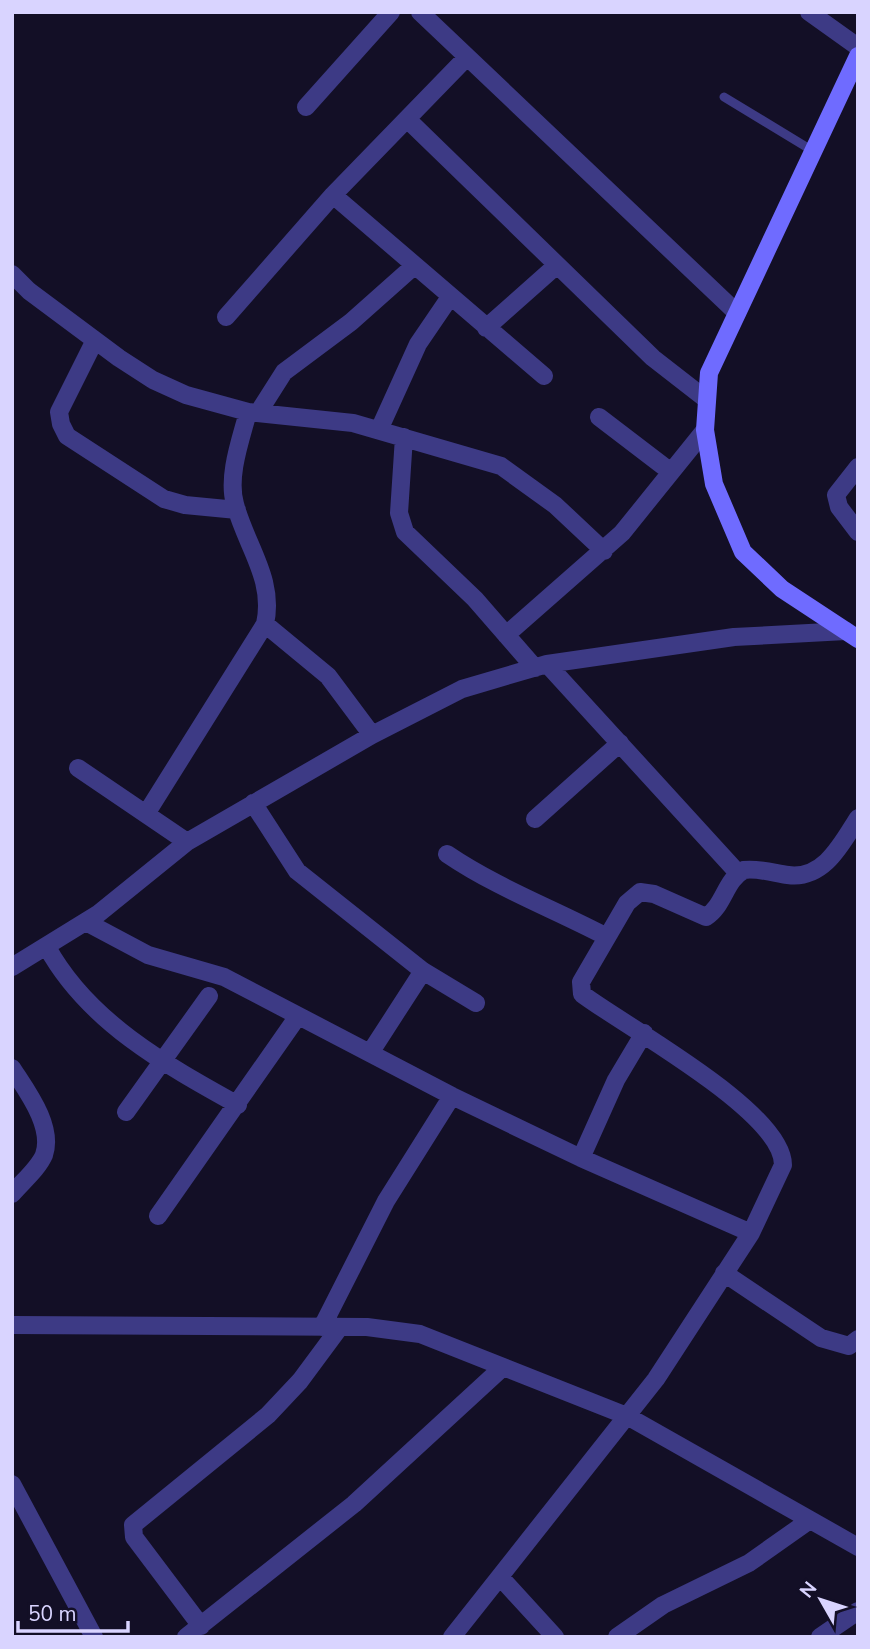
<svg xmlns="http://www.w3.org/2000/svg" width="870" height="1649" font-family="'Nunito Sans',sans-serif">
	<style>
		.lines { fill: none; stroke-linecap: round; stroke-linejoin: round }
		.lane { stroke: #3d3a85; stroke-width: 9 }
		.street { stroke: #3d3a85; stroke-width: 18 }
		.secondary { stroke: #6f6bff; stroke-width: 18 }
	</style>
	<rect width="100%" height="100%" fill="#130f26"/>
	<g class="lines">
		<path class="lane" d="M724,97l89,54"/>
		<path class="street" d="M420,12l317,301
			M809,12l49,35
			M306,107l85,-95
			M407,119l246,239 54,42
			M333,195l211,181
			M12,274l17,17 90,67 34,22 33,15 62,17 105,11 148,43 54,39 49,46
			M226,317l107,-122 134,-138
			M486,328l71,-63
			M95,340l-36,72 2,12 6,12 97,63 21,6 52,5
			M258,413l26,-41 67,-50 63,-56
			M599,417l72,55
			M379,430l39,-86 32,-47
			M404,437l-5,76 6,19 70,67 60,69
			M858,467l-22,28 3,12 19,25
			M265,624l63,52 44,59
			M506,635l116,-102 83,-103
			M547,664l191,209
			M78,768l109,74
			M253,803l44,68 126,100 53,32
			M146,814l119,-190c10,-45 -19,-78 -30,-120 -8,-28 6,-65 13,-92
			M535,819l85,-76
			M447,854c50,34 107,55 160,83
			M86,922l62,33 76,22 228,119 129,62 170,75
			M47,947c41,75 119,118 191,158
			M12,967l86,-53 89,-72 185,-107 90,-46 85,-25 187,-27 112,-6
			M370,1053l53,-82
			M12,1068c14,22 42,58 32,87 -6,14 -22,27 -32,39
			M126,1112l83,-116
			M581,1158l35,-78 28,-47
			M158,1216l140,-200
			M724,1273l97,65 28,8 9,-7
			M12,1325l355,2 53,7 207,82 231,131
			M322,1327l64,-126 66,-105
			M12,1484l82,153
			M501,1578l54,59
			M201,1626l-67,-89 -1,-12 135,-110 32,-34 40,-54
			M186,1637l168,-133 149,-137
			M452,1637l204,-258 95,-146 32,-68c0,-54 -159,-139 -201,-171l-1,-12 46,-79 13,-11 14,2 52,23c18,-11 19,-37 38,-47 14,-2 30,3 44,5 36,5 54,-32 70,-57
			M617,1637l46,-32 86,-42 61,-43
			M820,1637l38,-26"/>
		<path class="secondary" d="M858,56l-149,317 -4,57 9,54 29,68 39,37 76,50"/>
	</g>
	<rect width="870" height="1649" fill="none" stroke="#d9d4ff" stroke-width="28"/>
	<g transform="translate(821 1600) rotate(309)" stroke="#130f26" stroke-width="5" paint-order="stroke">
	<path d="M0-5L12 26L0 18L-12 26Z" fill="#d9d4ff"/>
	<text y="-10" font-size="19" font-weight="bold" text-anchor="middle" fill="#d9d4ff">N</text>
	</g>
	<path d="M18 1621v10h110v-10" fill="none" stroke="#d9d4ff" stroke-width="3.5"/>
	<text x="28" y="1621" font-size="21" fill="#d9d4ff" stroke="#130f26" stroke-width="5" paint-order="stroke">50 m</text>
</svg>
